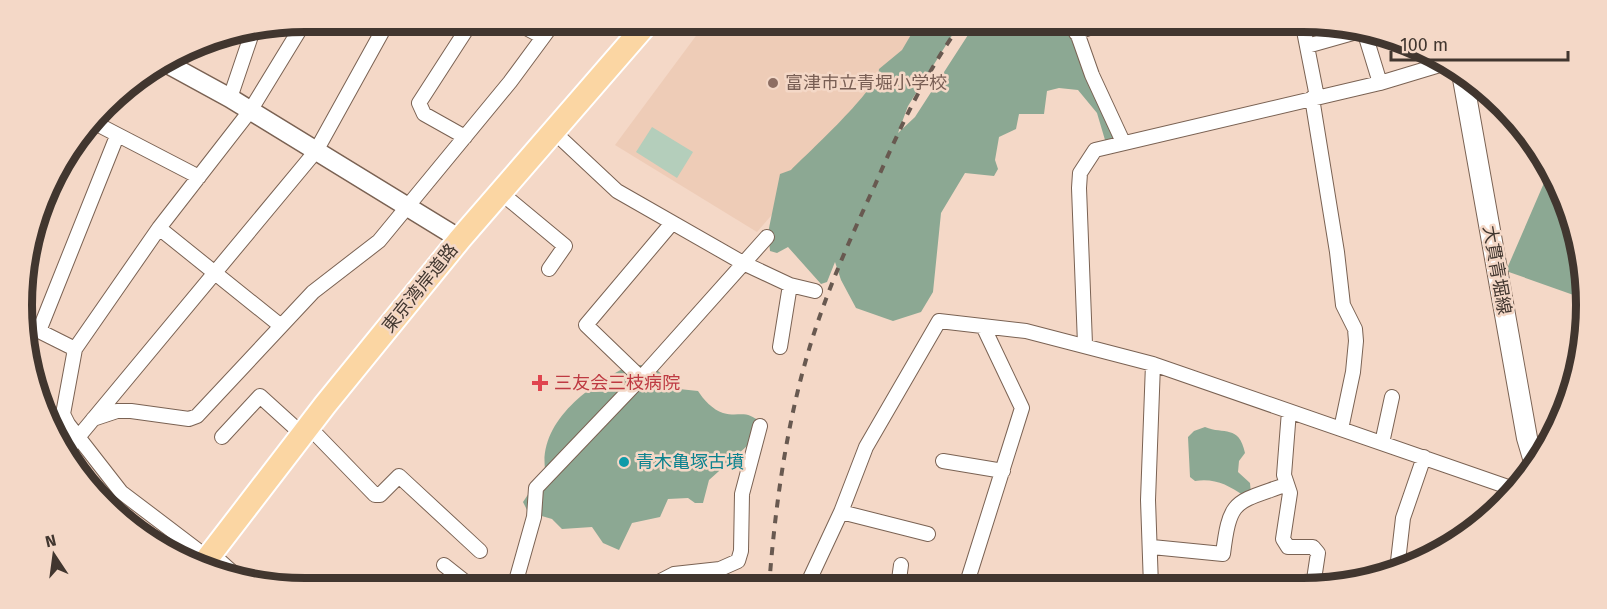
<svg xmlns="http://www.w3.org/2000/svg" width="1607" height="609" font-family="'Fira Sans','Noto Sans JP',sans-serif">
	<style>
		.built { fill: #eeccb7 }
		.green { fill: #b4cebb }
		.forest { fill: #8ca893 }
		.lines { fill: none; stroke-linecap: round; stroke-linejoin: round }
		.minor-casing { stroke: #7a6253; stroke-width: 16 }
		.tertiary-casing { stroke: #7a6253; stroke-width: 21 }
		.secondary-casing { stroke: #7a6253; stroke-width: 22 }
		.trunk-casing { stroke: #fff; stroke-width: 26 }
		.minor { stroke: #fff; stroke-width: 14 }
		.tertiary { stroke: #fff; stroke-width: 18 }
		.secondary { stroke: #fff; stroke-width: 20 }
		.trunk { stroke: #fbd6a3; stroke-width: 22 }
		.rail { stroke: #685950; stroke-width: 4; stroke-dasharray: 8 8; stroke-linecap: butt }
		.education-dot { fill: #8d6e63; stroke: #f4d8c7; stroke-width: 2 }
		.health-dot { fill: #e0444e; stroke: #f4d8c7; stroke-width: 2 }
		.culture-dot { fill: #0f9aa8; stroke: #f4d8c7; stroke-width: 2 }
		.labels { text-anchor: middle; stroke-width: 5; stroke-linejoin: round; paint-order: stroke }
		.education-label { font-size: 18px; fill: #785e54; stroke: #f4d8c7; text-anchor: start }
		.street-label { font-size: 18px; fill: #41362f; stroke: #f4d8c7 }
		.health-label { font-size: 18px; fill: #be3a42; stroke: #f4d8c7; text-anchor: start }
		.culture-label { font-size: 18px; fill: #0d838f; stroke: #f4d8c7; text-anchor: start }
		.rim { fill: none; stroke: #41362f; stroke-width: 8 }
	</style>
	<rect width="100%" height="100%" fill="#f4d8c7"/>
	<path class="built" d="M707,21h232l-182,211 -142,-87z"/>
	<path class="green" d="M652,127l41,25 -16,26 -41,-26z"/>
	<path class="forest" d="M919,21h42l-53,85 -10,27 17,-16 62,-96h86l55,113 -7,8 -6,-2 -8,-27 -19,-23 -19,-2 -12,3 -3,23h-25l-3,15 -17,8 -4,23 3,9 -4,7 -29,-3 -24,40 -8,79 -12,20 -28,9 -37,-13 -15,-28 -6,-18 -8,20 -6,2 -33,-37 -11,6 -7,-2 -2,-18 12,-59 11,-4c17,-17 88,-82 88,-101l23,-19z
		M1550,169l34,99 -2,30 -76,-27z
		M631,365h16l11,6 21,18 19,2c5,8 15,19 25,22 17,5 22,-5 39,11l-6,14 -47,42 -6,23h-8l-7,-5 -20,1 -8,18 -28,6 -13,27 -16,-7 -11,-16 -30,2 -10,-10 -24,-7 -5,-10 22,-33c-6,-49 48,-87 86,-104z
		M1205,427c19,8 34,-3 40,26l-6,8 -1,11 12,11 1,10 -7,3c-16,-11 -29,-18 -49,-15l-5,-4 -2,-40 6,-6z"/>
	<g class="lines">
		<defs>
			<path id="minor" d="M513,21l30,16
				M1073,21l19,54 31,67
				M1302,21l15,76
				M1076,33l31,-12
				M1307,46l53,-15 5,3 15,49
				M230,98l23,-68
				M1312,98l25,154 6,53 12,24 1,12 -3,31 -12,57
				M93,122l106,55
				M554,132l63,59 126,72 47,22 25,6
				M465,137l-41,-23 -5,-11 53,-82
				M500,192l65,54 -16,23
				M159,228l122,98
				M25,324l50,25
				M39,331l78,-195
				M1085,344l-6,-156 1,-15 15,-23 285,-67 63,-19
				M780,347l10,-62
				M641,378l-55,-53 86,-102
				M1289,411l-5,64 6,18 -7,46 5,8h25l5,6 -5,33
				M93,419l24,-8h14l58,8 8,-3 116,-124 66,-51 131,-159 45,-61
				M309,427l66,68h5l19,-19 81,75
				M222,437l38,-41 43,39
				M1382,443l10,-46
				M65,453l251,-302 72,-130
				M943,461l60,10
				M841,512l87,22
				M1152,547l71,7c7,-56 12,-51 62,-69
				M212,554l29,26
				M208,558l-87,-66 -53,-68 -5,-10 12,-65 84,-121 91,-117 55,-90
				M444,565l29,23
				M1397,570l6,-52 21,-61
				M810,580l17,7
				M966,586l56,-178 -39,-82
				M1151,586l-3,-86 5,-136
				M649,587l25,-13 46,-5 18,-8 3,-10 1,-57 18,-68
				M806,587l35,-75 25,-65 73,-126 87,10 127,33 361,125
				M898,587l3,-22
				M514,588l20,-71 2,-29 105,-110 126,-141"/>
			<path id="tertiary" d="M166,63l64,35 230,141"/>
			<path id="secondary" d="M1462,73l65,365 8,27"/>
			<path id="trunk" d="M203,564l122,-159 135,-166 189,-218"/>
		</defs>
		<use href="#minor" class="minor-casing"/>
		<use href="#tertiary" class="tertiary-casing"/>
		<use href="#secondary" class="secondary-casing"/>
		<use href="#trunk" class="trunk-casing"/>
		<use href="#minor" class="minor"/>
		<use href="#tertiary" class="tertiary"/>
		<use href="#secondary" class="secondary"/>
		<use href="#trunk" class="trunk"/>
		<path class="rail" d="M769,587c7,-93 21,-189 53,-277 15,-42 34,-84 53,-125 25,-58 51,-113 88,-164"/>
	</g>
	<circle class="education-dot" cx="773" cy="83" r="6"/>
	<path class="health-dot" d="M537 374h6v6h6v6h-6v6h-6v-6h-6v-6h6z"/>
	<circle class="culture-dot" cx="624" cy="462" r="6"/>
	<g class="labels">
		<g class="education-label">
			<text x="785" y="89">富津市立青堀小学校</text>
		</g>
		<g class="street-label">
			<text transform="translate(1497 270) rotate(80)" y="6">大貫青堀線</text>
			<text transform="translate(420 288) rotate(-51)" y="6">東京湾岸道路</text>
		</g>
		<g class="health-label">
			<text x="554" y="389">三友会三枝病院</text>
		</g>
		<g class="culture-label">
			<text x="636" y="468">青木亀塚古墳</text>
		</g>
	</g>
	<path d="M0 0H1607V609H0ZM305 32H1303A273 273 0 0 1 1576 305V305A273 273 0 0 1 1303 578H305A273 273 0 0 1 32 305V305A273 273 0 0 1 305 32Z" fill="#f4d8c7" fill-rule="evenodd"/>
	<path class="rim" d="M305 32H1303A273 273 0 0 1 1576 305V305A273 273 0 0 1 1303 578H305A273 273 0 0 1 32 305V305A273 273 0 0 1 305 32Z"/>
	<g transform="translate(54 555) rotate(347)" stroke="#f4d8c7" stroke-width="4.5" paint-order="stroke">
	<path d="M0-4.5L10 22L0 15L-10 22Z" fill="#41362f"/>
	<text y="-9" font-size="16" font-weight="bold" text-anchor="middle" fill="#41362f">N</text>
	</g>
	<path d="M1391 51v9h177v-9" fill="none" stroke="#41362f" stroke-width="3"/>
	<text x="1400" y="51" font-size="18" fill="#41362f" stroke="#f4d8c7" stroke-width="4.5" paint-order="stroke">100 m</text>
</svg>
